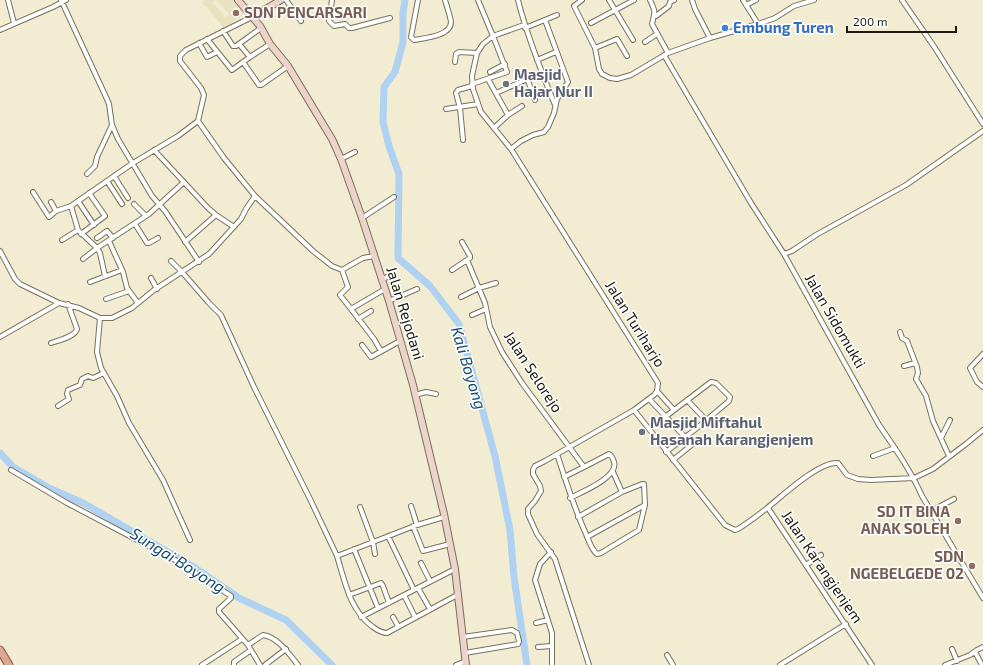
<svg xmlns="http://www.w3.org/2000/svg" width="983" height="665" font-family="'Exo 2',sans-serif">
	<style>
		.built { fill: #e9e1c0 }
		.lines { fill: none; stroke-linecap: round; stroke-linejoin: round }
		.river { stroke: #afd2f2; stroke-width: 7 }
		.street-casing { stroke: #77715b; stroke-width: 6 }
		.secondary-casing { stroke: #77715b; stroke-width: 8 }
		.primary-casing { stroke: #894f36; stroke-width: 9 }
		.street { stroke: #fff; stroke-width: 4 }
		.secondary { stroke: #edd3c9; stroke-width: 6 }
		.primary { stroke: #dba692; stroke-width: 7 }
		.education-dot { fill: #8d6e63; stroke: #fff; stroke-width: 1.5 }
		.shop-dot { fill: #3f7fe0; stroke: #fff; stroke-width: 1.5 }
		.worship-dot { fill: #6b7280; stroke: #fff; stroke-width: 1.5 }
		.labels { text-anchor: middle; stroke-width: 3; stroke-linejoin: round; paint-order: stroke }
		.education-label { font-size: 15px; font-weight: bold; fill: #785e54; stroke: #fff; text-anchor: end }
		.shop-label { font-size: 15px; font-weight: bold; fill: #366cbe; stroke: #fff; text-anchor: start }
		.worship-label { font-size: 15px; font-weight: bold; fill: #5b616d; stroke: #fff; text-anchor: start }
		.street-label { font-size: 15px; fill: #1c1a11; stroke: #fff }
		.water-label { font-size: 16px; font-style: italic; fill: #144871; stroke: #fff }
	</style>
	<rect width="100%" height="100%" fill="#f2ecd2"/>
	<path class="built" d="M204,0h11l-3,2 13,15 4,-3 -12,-14h18l10,12 -20,17 -23,-27z"/>
	<g class="lines">
		<path class="river" d="M405,0l-2,12v30l-8,30 -11,15 -1,35 6,24 10,28 -1,84 32,28 29,38 36,132 15,74 4,47 13,88
			M0,453l13,14 36,21 36,16 107,62 47,32 47,22 46,45"/>
		<defs>
			<path id="street" d="M8,0l6,23
				M61,0l45,97 3,7 3,21 6,14 34,57 13,15 34,51
				M286,0l15,21
				M332,0l-3,21 5,5 11,-2 4,4h3l38,-10
				M418,0l-7,37 3,3c11,-2 37,-4 37,-18 -1,-7 -4,-15 -6,-22
				M478,0l15,36 -10,8 -6,9 -5,23 1,13 8,23 30,37 147,234 -1,8 -3,4 -20,15 -89,51 -10,5 -2,4v4l7,12 1,5 -6,10 -7,8v5l9,20 18,25 34,106
				M518,0c9,36 23,71 37,105
				M582,0l-8,6 21,42 4,21 3,5 8,4 7,1 14,-4 37,-22 42,-15 48,-14 17,-6 19,-12 20,-6
				M609,0l24,40
				M650,0c6,13 5,11 2,24l16,29
				M692,0l3,9 15,29
				M743,0l15,24
				M902,0l33,48 48,76
				M746,5l10,-5
				M656,16l13,-10 1,-4 4,-2
				M591,23l43,-23
				M525,28l32,-13
				M0,30l53,-23 13,-7
				M223,31l10,15h3l25,-18
				M207,39l25,31 18,-13 20,-13
				M645,42l12,-8
				M199,43l8,14 10,-5
				M239,44l11,13
				M595,48l22,-9 10,17
				M664,55l87,148 33,51 95,171c16,23 32,46 43,71l61,102
				M537,60l19,-8
				M243,62l16,23h2l27,-19
				M455,62l1,-8 3,-2 18,1
				M490,72l15,-8
				M527,78l8,22
				M488,79l20,36
				M472,84l35,-12 -14,-36 31,-11
				M496,93l45,-20
				M446,109l32,-5
				M198,121l26,37 31,38
				M494,128l14,-13 14,-9
				M463,140l-3,-32 -4,-15 2,-3 14,-4
				M511,149l10,-8 12,-6 11,-3 4,-5 6,-14 3,-14 11,-17 -23,-62
				M154,150l54,58 8,7 18,12
				M341,159l14,-7
				M87,174l8,-8 2,-9 15,-32
				M114,176l14,22
				M107,181l15,23
				M33,192l16,25 7,-6 15,-5 62,-43 45,-27 20,-15 6,-26 -3,-7 -21,-27v-5l6,-6 66,-33
				M78,201l16,24
				M51,202l5,9
				M134,204l12,12
				M71,206l7,24 19,18 3,5 5,23
				M362,218l32,-21
				M135,224l12,19h2l9,-5
				M81,234l24,-18 -16,-23
				M97,238l10,-7 6,7
				M62,240l16,-10
				M109,241l14,31 4,16 11,15
				M185,242l31,-27
				M462,242l8,14v2l-3,2 18,43 5,24 12,25 20,31 62,84 -20,10
				M0,251l15,28 5,5 39,19 20,5 21,10h12l20,-10 22,-18 55,-36 32,-35 5,-10 9,-13 58,55 19,15 10,4 21,-12 11,-2
				M784,254l8,-3 24,-16 90,-50 77,-54
				M83,259l14,-11 52,-34 35,-32
				M171,261l11,11 27,31 12,12 33,72 56,112 27,57
				M342,270l6,17 -8,8 11,14 34,-20
				M452,270l15,-10
				M151,278l6,11
				M381,280l12,-6
				M90,282l32,-12
				M461,297l18,-9 17,-5
				M106,299l23,-8
				M389,301l28,-12
				M351,309l23,30 7,12
				M472,315l14,-6
				M100,318l-3,34 4,16 16,28 12,27 34,57 27,60
				M358,319l13,-8
				M900,332l2,6 5,3 10,26 1,6 -2,6 10,17 7,25 16,35
				M0,337l59,-34
				M51,343c8,-3 24,-6 26,-14l-9,-25
				M362,345l9,12 29,-16
				M983,354l-13,14 7,14 6,5
				M904,366l11,-3
				M657,391l17,19
				M415,395l11,-3 10,2
				M649,399l36,38
				M687,400l19,20
				M58,406l11,-7 -2,-5 1,-4 12,-5 2,-6 6,-3 5,2 11,-5
				M634,410l91,115 10,5 3,-1c10,-6 19,-13 28,-20 15,-12 53,-48 72,-46l9,12 11,4 13,1 43,-2 19,-9 33,-25 17,-14
				M665,417l46,-35 5,1 14,14 -1,4 -32,27 -31,24
				M941,438l9,-18
				M557,454c9,27 17,54 29,80 3,7 5,15 11,20l4,-1 38,-23 6,-25 -1,-21h-2l-20,8
				M873,456l22,-8
				M673,460l26,-21
				M11,470l56,33 110,58 54,35v2l-12,11v3l29,33 12,20
				M570,498c12,-6 49,-21 44,-36 -1,-4 -2,-6 -5,-8l-25,13
				M411,506l6,19
				M360,507l13,35 2,12
				M768,508l104,157
				M931,511l23,-12
				M444,517l-27,8 -80,31c8,26 13,55 36,71 4,3 8,6 14,6l72,-39
				M578,517l44,-25 -9,-20
				M413,526l10,25 27,-7
				M388,536l26,54
				M587,537l58,-32
				M354,549l24,59
				M551,552l-11,12 -5,16 17,53v32
				M421,563l9,18
				M806,565l15,-10
				M418,588l12,21
				M349,595l32,-12 2,3 6,17
				M404,595l11,22
				M361,617l94,-48
				M393,617l5,9
				M536,623l12,-3
				M463,637l49,-7 5,3 2,8 -1,3 -53,9
				M248,645l15,-10c15,2 26,19 35,30
				M538,647l14,-1
				M952,649l5,12
				M975,652l7,13
				M667,655l6,10
				M202,665l40,-26
				M234,665v-3l17,-12
				M265,665l21,-16
				M456,665l10,-4
				M780,665l66,-41
				M945,665l25,-10 7,-5 6,-3"/>
			<path id="secondary" d="M238,0l22,26 10,18 18,22 44,73 9,20 21,59 27,83 24,84 31,129 11,55 11,96
				M252,17l29,-17"/>
			<path id="primary" d="M0,650l9,15"/>
		</defs>
		<use href="#street" class="street-casing"/>
		<use href="#secondary" class="secondary-casing"/>
		<use href="#primary" class="primary-casing"/>
		<use href="#street" class="street"/>
		<use href="#secondary" class="secondary"/>
		<use href="#primary" class="primary"/>
	</g>
	<g class="education-dot">
		<circle cx="236" cy="13" r="4"/>
		<circle cx="958" cy="521" r="4"/>
		<circle cx="972" cy="566" r="4"/>
	</g>
	<circle class="shop-dot" cx="725" cy="28" r="4"/>
	<g class="worship-dot">
		<circle cx="506" cy="84" r="4"/>
		<circle cx="642" cy="432" r="4"/>
	</g>
	<g class="labels">
		<g class="education-label">
			<text x="244" y="18" text-anchor="start">SDN PENCARSARI</text>
			<text x="950" y="517">SD IT BINA<tspan x="950" dy="17">ANAK SOLEH</tspan></text>
			<text x="964" y="562">SDN<tspan x="964" dy="17">NGEBELGEDE 02</tspan></text>
		</g>
		<g class="shop-label">
			<text x="733" y="33">Embung Turen</text>
		</g>
		<g class="worship-label">
			<text x="514" y="80">Masjid<tspan x="514" dy="17">Hajar Nur II</tspan></text>
			<text x="650" y="428">Masjid Miftahul<tspan x="650" dy="17">Hasanah Karangjenjem</tspan></text>
		</g>
		<g class="street-label">
			<text transform="translate(405 313) rotate(73)" y="5">Jalan Rejodani</text>
			<text transform="translate(835 321) rotate(60)" y="5">Jalan Sidomukti</text>
			<text transform="translate(635 324) rotate(58)" y="5">Jalan Turiharjo</text>
			<text transform="translate(533 372) rotate(57)" y="5">Jalan Selorejo</text>
			<text transform="translate(822 567) rotate(56)" y="5">Jalan Karangjenjem</text>
		</g>
		<g class="water-label">
			<text transform="translate(469 368) rotate(73)" y="6">Kali Boyong</text>
			<text transform="translate(178 560) rotate(32)" y="6">Sungai Boyong</text>
		</g>
	</g>
	<path d="M847 26v6h109v-6" fill="none" stroke="#1c1a11" stroke-width="2"/>
	<text x="853" y="26" font-size="12" fill="#1c1a11" stroke="#ffffff" stroke-width="3" paint-order="stroke">200 m</text>
</svg>
